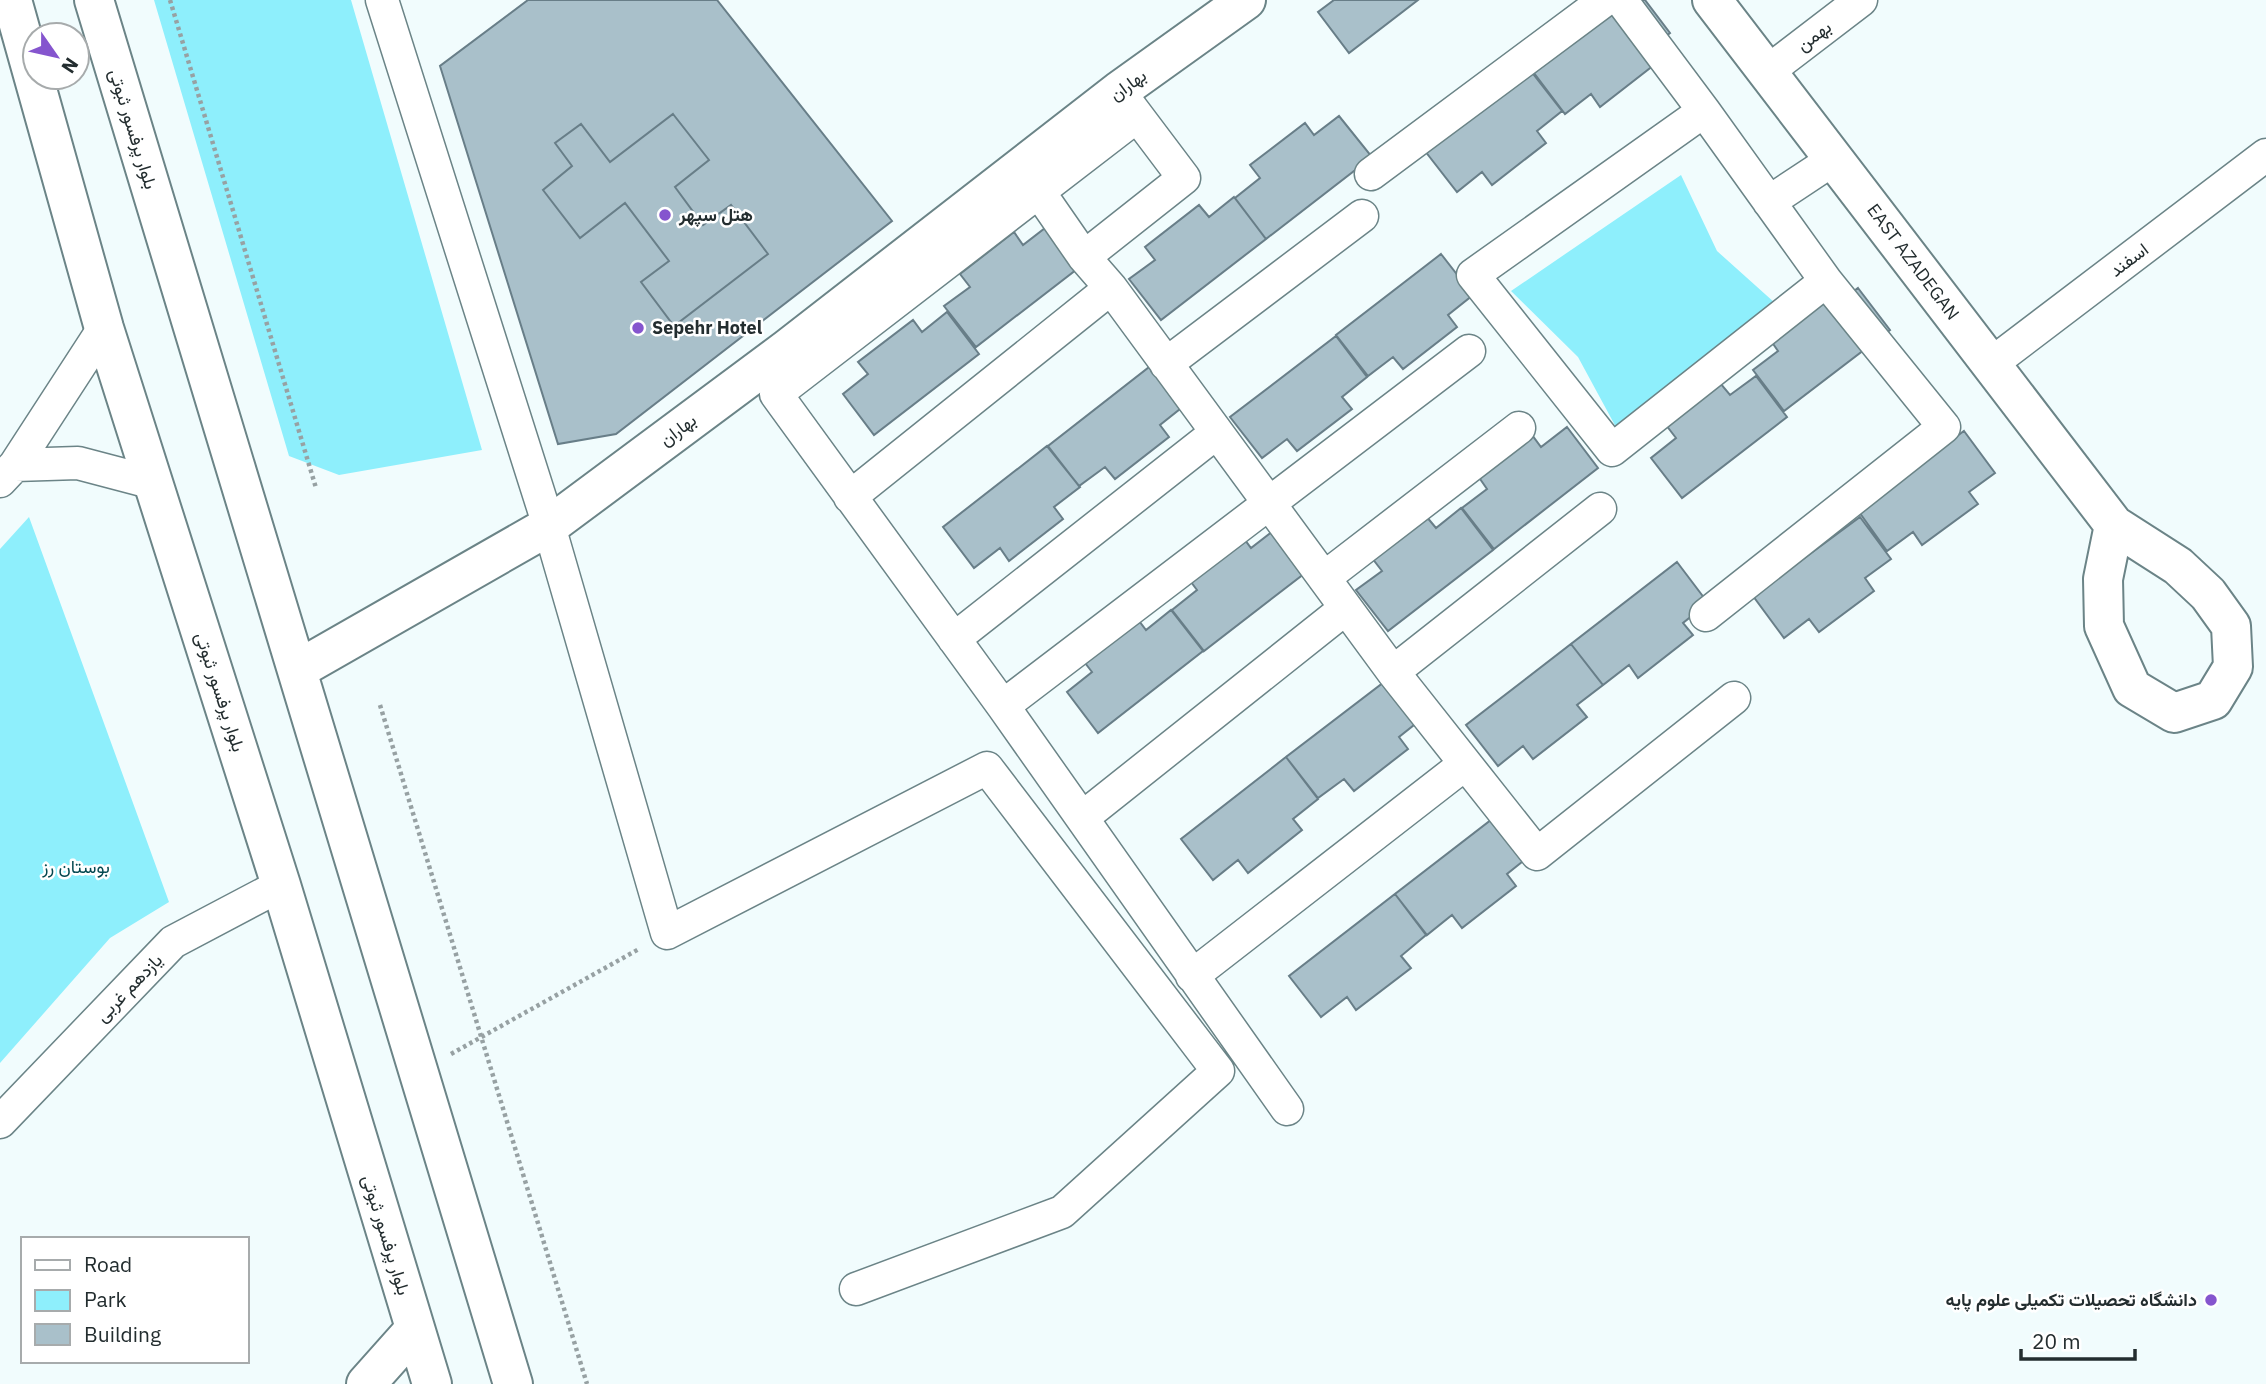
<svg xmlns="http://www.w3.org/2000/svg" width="2266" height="1384" font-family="'IBM Plex Sans',Vazirmatn,sans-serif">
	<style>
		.green { fill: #8eeffc }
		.building { fill: #a9c0ca; stroke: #687e88; stroke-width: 2 }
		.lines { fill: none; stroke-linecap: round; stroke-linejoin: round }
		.street-casing { stroke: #6b8487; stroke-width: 35 }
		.secondary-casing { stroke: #6b8487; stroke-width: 42 }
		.path { stroke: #97a1a3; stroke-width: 4.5; stroke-dasharray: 3.5 3.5; stroke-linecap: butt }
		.street { stroke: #fff; stroke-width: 32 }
		.secondary { stroke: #fff; stroke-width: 38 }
		.poi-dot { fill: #8555ce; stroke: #fff; stroke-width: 2.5 }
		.labels { text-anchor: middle; stroke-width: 5; stroke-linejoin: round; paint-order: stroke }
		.street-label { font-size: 18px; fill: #232d2f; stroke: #fff }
		.poi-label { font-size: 18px; font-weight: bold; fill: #232d2f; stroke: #fff; text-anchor: start }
		.park-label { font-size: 18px; fill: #034850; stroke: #fff }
	</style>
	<rect width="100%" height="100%" fill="#f1fcfd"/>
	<path class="green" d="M154,0h197l131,450 -143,25 -50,-19z
		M1681,175l36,76 68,61 -168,117 -39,-72 -67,-66z
		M29,517l140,385 -59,36 -110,125v-514z"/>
	<path class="building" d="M528,0h189l175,221 -276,213 -58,10 -118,-378z
		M1334,0h84l-69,53 -31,-41z
		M1628,0h17l25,33 -25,19 9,13 -54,42 -9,-13 -26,20 -31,-41z
		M1530,70l32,41 -25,20 9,12 -54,42 -10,-13 -25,20 -32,-41z
		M673,114l36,46 -34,27 28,38 28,-20 37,49 -94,72 -33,-44 28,-21 -44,-58 -45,35 -37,-48 29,-24 -17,-23 26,-19 29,38z
		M1339,116l33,41 -106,82 -31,-41 25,-20 -10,-13 55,-42 9,12z
		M1234,197l32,42 -105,81 -32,-41 26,-19 -10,-13 54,-42 10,12z
		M1049,225l32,41 -105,81 -32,-41 26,-19 -10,-13 54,-42 9,13z
		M1441,254l32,41 -25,20 9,12 -54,42 -10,-12 -25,19 -32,-41z
		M1858,288l32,42 -106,81 -31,-41 25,-19 -9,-13 54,-42 9,12z
		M947,312l32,42 -105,81 -31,-41 25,-20 -10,-12 55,-42 9,12z
		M1336,336l31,41 -25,20 10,12 -55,42 -10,-12 -25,19 -32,-41z
		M1153,364l32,41 -25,20 9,12 -54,42 -10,-12 -26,19 -31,-40z
		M1756,376l31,41 -105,81 -31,-40 25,-20 -10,-13 55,-41 9,11z
		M1567,427l31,41 -104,81 -32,-41 25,-19 -9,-13 54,-41 9,12z
		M1964,431l31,42 -26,19 9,12 -56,41 -9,-13 -26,19 -30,-42z
		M1047,446l33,41 -26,20 9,12 -54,42 -9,-13 -26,20 -31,-41z
		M1461,508l32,42 -105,81 -32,-41 26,-19 -10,-13 54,-42 10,12z
		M1860,517l31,42 -26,19 9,13 -55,41 -10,-13 -25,19 -31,-42z
		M1277,528l32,42 -105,81 -32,-41 25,-20 -9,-12 54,-42 9,12z
		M1677,562l31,41 -25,20 10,12 -55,43 -9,-13 -26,20 -32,-41z
		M1171,610l32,41 -105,82 -31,-41 25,-20 -10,-13 54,-42 10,13z
		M1571,644l32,41 -26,20 10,12 -54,42 -10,-13 -25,20 -32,-41z
		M1392,676l32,41 -25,20 9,12 -54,42 -10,-12 -26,19 -32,-41z
		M1286,757l32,42 -25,20 9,11 -54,43 -10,-13 -25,20 -32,-41z
		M1500,813l32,41 -25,20 9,12 -54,42 -10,-13 -25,20 -32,-41z
		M1395,894l31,41 -25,21 10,12 -55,42 -9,-13 -26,20 -32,-41z"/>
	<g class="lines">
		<defs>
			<path id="street" d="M382,0l167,526 118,407 320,-165 231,303 -156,141 -206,77
				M1621,0l83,111
				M1767,72l94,-72
				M1704,111l122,170 -214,169 -139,-175z
				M1137,116l-361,278 227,312 284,403
				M1371,174l234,-174
				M1039,192l45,65 27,31 282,384 144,182 197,-156
				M1769,202l65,-43
				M1084,257l100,-79 -58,-77
				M1166,364l196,-148
				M1991,364l275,-209
				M15,465l63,-2 76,20
				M0,481l15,-16 89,-137
				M850,497l261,-209
				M1324,578l195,-150
				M1706,615l238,-188 -118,-146
				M954,639l262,-206
				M1393,672l207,-163
				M1003,706l466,-355
				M1082,818l264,-210
				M1192,976l273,-212
				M0,1122l173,-180 108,-57"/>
			<path id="secondary" d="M12,0l92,328 177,557 151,499
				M94,0l419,1384
				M1712,0l402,525 64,41 30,28 23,32 2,41 -20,33 -39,13 -42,-25 -28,-62 -1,-47 11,-54
				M297,670l252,-144 238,-177 332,-258 127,-91
				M366,1384l49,-55"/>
		</defs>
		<use href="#street" class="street-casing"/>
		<use href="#secondary" class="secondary-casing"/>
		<path class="path" d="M170,0l146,488
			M380,705l207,679
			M451,1054l188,-105"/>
		<use href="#street" class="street"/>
		<use href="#secondary" class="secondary"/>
	</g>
	<g class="poi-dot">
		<circle cx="665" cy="215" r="7"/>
		<circle cx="638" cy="328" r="7"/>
		<circle cx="2211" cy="1300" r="7"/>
	</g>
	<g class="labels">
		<g class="street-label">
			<text transform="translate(1814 36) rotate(-37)" y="6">بهمن</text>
			<text transform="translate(1128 85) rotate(-36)" y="6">بهاران</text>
			<text transform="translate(133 129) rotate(73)" y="6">بلوار پرفسور ثبوتی</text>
			<text transform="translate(2129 260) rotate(-37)" y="6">اسفند</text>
			<text transform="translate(1913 262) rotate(53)" y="6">EAST AZADEGAN</text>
			<text transform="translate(678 430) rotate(-37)" y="6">بهاران</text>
			<text transform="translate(220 692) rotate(72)" y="6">بلوار پرفسور ثبوتی</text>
			<text transform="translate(129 988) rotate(-46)" y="6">یازدهم غربی</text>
			<text transform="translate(386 1235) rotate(73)" y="6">بلوار پرفسور ثبوتی</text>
		</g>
		<g class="poi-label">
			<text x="679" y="221">هتل سپهر</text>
			<text x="652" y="334">Sepehr Hotel</text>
			<text x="2197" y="1306" text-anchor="end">دانشگاه تحصیلات تکمیلی علوم پایه</text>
		</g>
		<g class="park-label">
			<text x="76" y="873">بوستان رز</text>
		</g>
	</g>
	<rect x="21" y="1237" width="228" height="126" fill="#ffffff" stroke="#a7abac" stroke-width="2"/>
	<rect x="35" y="1260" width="35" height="10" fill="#ffffff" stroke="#a7abac" stroke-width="2"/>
	<text x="84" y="1272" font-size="21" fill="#232d2f">Road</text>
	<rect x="35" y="1290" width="35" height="21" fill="#8eeffc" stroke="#a7abac" stroke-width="2"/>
	<text x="84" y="1307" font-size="21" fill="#232d2f">Park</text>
	<rect x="35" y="1324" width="35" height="21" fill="#a9c0ca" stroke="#a7abac" stroke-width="2"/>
	<text x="84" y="1342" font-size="21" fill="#232d2f">Building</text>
	<g transform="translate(56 56) rotate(124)"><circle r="33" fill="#ffffff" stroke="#a7abac" stroke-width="2"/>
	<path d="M0-5L12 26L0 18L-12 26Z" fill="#8555ce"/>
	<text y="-10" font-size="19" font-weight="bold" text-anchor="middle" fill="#232d2f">N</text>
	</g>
	<path d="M2021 1349v10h114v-10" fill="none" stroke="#232d2f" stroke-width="3.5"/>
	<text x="2032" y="1349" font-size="21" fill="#232d2f" stroke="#ffffff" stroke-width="5" paint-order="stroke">20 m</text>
</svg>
